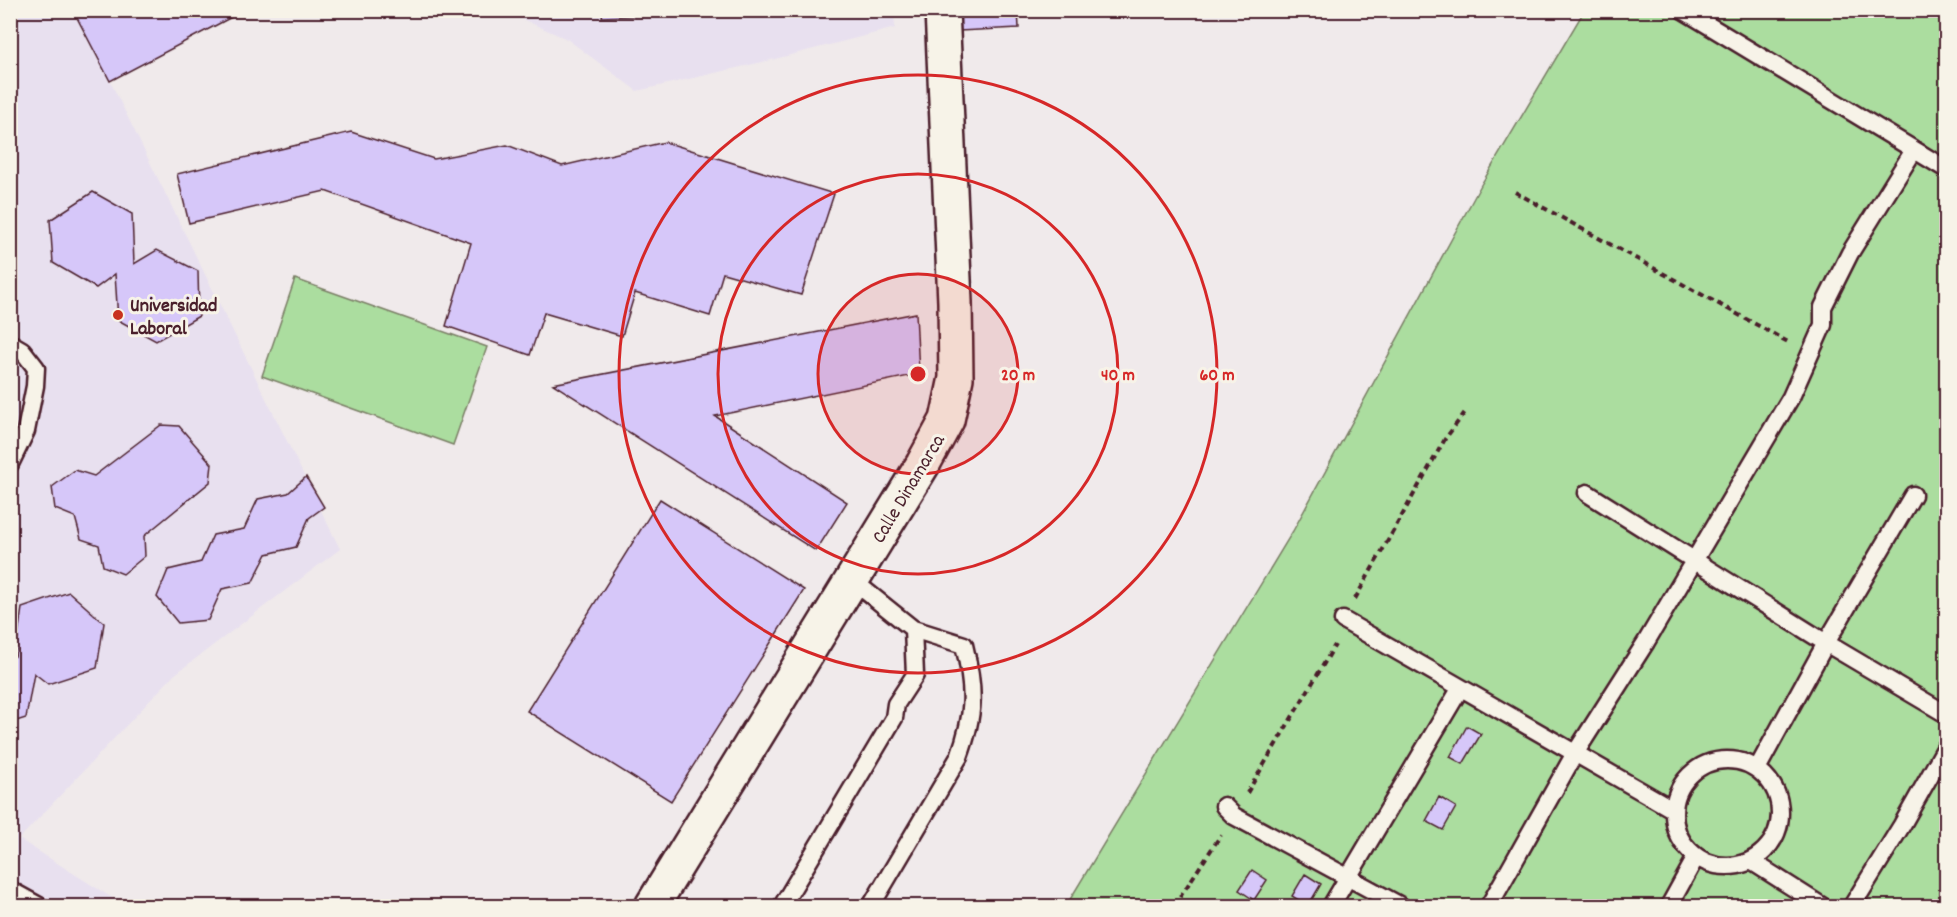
<svg xmlns="http://www.w3.org/2000/svg" width="1957" height="917" font-family="Dekko,sans-serif">
	<style>
		.built { fill: #e8e0ef }
		.green { fill: #abdd9f; stroke: #7a7e65; stroke-width: 1.5 }
		.building { fill: #d6c7f9; stroke: #4a1f2b; stroke-width: 1.5 }
		.lines { fill: none; stroke-linecap: round; stroke-linejoin: round }
		.service-casing { stroke: #4a1f2b; stroke-width: 21 }
		.minor-casing { stroke: #4a1f2b; stroke-width: 38 }
		.path { stroke: #4a1f2b; stroke-width: 4; stroke-dasharray: 6 4.5; stroke-linecap: butt }
		.service { stroke: #f7f3e8; stroke-width: 16 }
		.minor { stroke: #f7f3e8; stroke-width: 33 }
		.ring { fill: none; stroke: #d62828; stroke-width: 3 }
		.poi-dot { fill: #c8321e; stroke: #f7f3e8; stroke-width: 2 }
		.labels { text-anchor: middle; stroke-width: 6; stroke-linejoin: round; paint-order: stroke }
		.poi-label { font-size: 20px; font-weight: bold; fill: #4a1f2b; stroke: #f7f3e8; text-anchor: start }
		.street-label { font-size: 20px; fill: #4a1f2b; stroke: #f7f3e8 }
		.centre { fill: #d62828; stroke: #f7f3e8; stroke-width: 3 }
		.ring-label { font-size: 18px; text-anchor: middle; font-weight: bold; fill: #d62828; stroke: #f7f3e8; stroke-width: 6; stroke-linejoin: round; paint-order: stroke }
	</style>
	<rect width="100%" height="100%" fill="#f0eaeb"/>
	<filter id="ink" filterUnits="userSpaceOnUse"><feTurbulence type="fractalNoise" baseFrequency=".0167" numOctaves="2"/><feDisplacementMap in="SourceGraphic" scale="12" xChannelSelector="R" yChannelSelector="G"/><feConvolveMatrix kernelMatrix="1 2 1 2 8 2 1 2 1" color-interpolation-filters="sRGB"/></filter>
	<g filter="url(#ink)">
		<path class="built" d="M894,10l1,18 -124,32 -134,31 -70,-52 -63,-28z
			M10,11h63l37,70 230,468 -166,126 -155,164 106,67h-114z"/>
		<path class="green" d="M1584,11h362v895h-880l227,-375 189,-348z
			M295,279l192,68 -34,98 -191,-69z"/>
		<path class="building" d="M73,10h172l-135,71z
			M575,10h128v3l-101,4 1,-6z
			M958,10h60l1,18 -60,3z
			M351,132l83,27 73,-14 55,21 103,-24 169,52 -33,101 -78,-22 -13,43 -75,-23 -13,43 -78,-23 -14,42 -84,-29 25,-83 -146,-52 -136,32 -12,-49z
			M93,192l39,22 2,50 23,-14 41,21 1,45 -43,25 -38,-21 -3,-46 -19,14 -43,-25 -3,-43z
			M916,313l3,61 -204,42 132,86 -31,49 -263,-167z
			M161,425l18,1 33,38 -2,18 -66,54 1,20 -22,18 -20,-8 -4,-21 -18,-6 -6,-22 -20,-8 -3,-22 23,-17 19,6z
			M306,477l18,30 -15,11 -13,29 -29,7 -15,29 -30,6 -14,31 -30,3 -21,-26 11,-27 33,-8 12,-27 31,-6 14,-30 30,-6z
			M660,499l144,91 -133,211 -144,-90z
			M69,592l35,31 -7,45 -49,16 -14,-11 -8,45 -16,5v-71l5,4 7,-48z
			M1467,726l14,8 -18,30 -13,-7z
			M1439,797l17,10 -13,23 -17,-9z
			M1252,870l15,10 -13,20 -15,-10z
			M1305,874l16,10 -13,22 -16,-10z"/>
		<g class="lines">
			<defs>
				<path id="service" d="M1683,10l263,159
					M10,343l12,7 14,18 -1,18 -9,45 -16,33
					M1587,493l239,150 120,71
					M1343,620l331,190
					M1674 813a53 53 0 1 1 106 0a53 53 0 1 1-106 0Z
					M1757,769l69,-126 87,-148
					M1224,806l10,10 167,90
					M1751,861l71,45
					M10,890l29,16
					M782,906l112,-188 2,-14 19,-29 -2,-46 -61,-49
					M871,906l88,-149c16,-44 16,-67 5,-112l-51,-16
					M1331,906l129,-217
					M1489,906l85,-151 72,-113 145,-245 32,-72v-18l27,-54 64,-103
					M1669,906l27,-49
					M1852,906l50,-81 44,-78"/>
				<path id="minor" d="M652,906l271,-442 24,-44 9,-42 -1,-76 -13,-292"/>
			</defs>
			<use href="#service" class="service-casing"/>
			<use href="#minor" class="minor-casing"/>
			<path class="path" d="M1515,192l273,150
				M1355,599l90,-160 21,-28
				M1247,793l88,-148
				M1174,906l47,-71"/>
			<use href="#service" class="service"/>
			<use href="#minor" class="minor"/>
		</g>
	</g>
	<circle cx="918" cy="374" r="100" fill="#d62828" fill-opacity=".12"/>
	<g class="ring">
		<circle cx="918" cy="374" r="100"/>
		<circle cx="918" cy="374" r="200"/>
		<circle cx="918" cy="374" r="299"/>
	</g>
	<circle class="poi-dot" cx="118" cy="315" r="6"/>
	<g class="labels">
		<g class="poi-label">
			<text x="130" y="311">Universidad<tspan x="130" dy="23">Laboral</tspan></text>
		</g>
		<g class="street-label">
			<text transform="translate(907 488) rotate(-59)" y="7">Calle Dinamarca</text>
		</g>
	</g>
	<circle cx="918" cy="374" r="9" class="centre"/>
	<g class="ring-label">
		<text x="1018" y="380">20 m</text>
		<text x="1118" y="380">40 m</text>
		<text x="1217" y="380">60 m</text>
	</g>
	<rect width="1957" height="917" fill="none" stroke="#f7f3e8" stroke-width="36"/>
	<rect x="18" y="18" width="1921" height="881" fill="none" stroke="#4a1f2b" stroke-width="2" filter="url(#ink)"/>
</svg>
